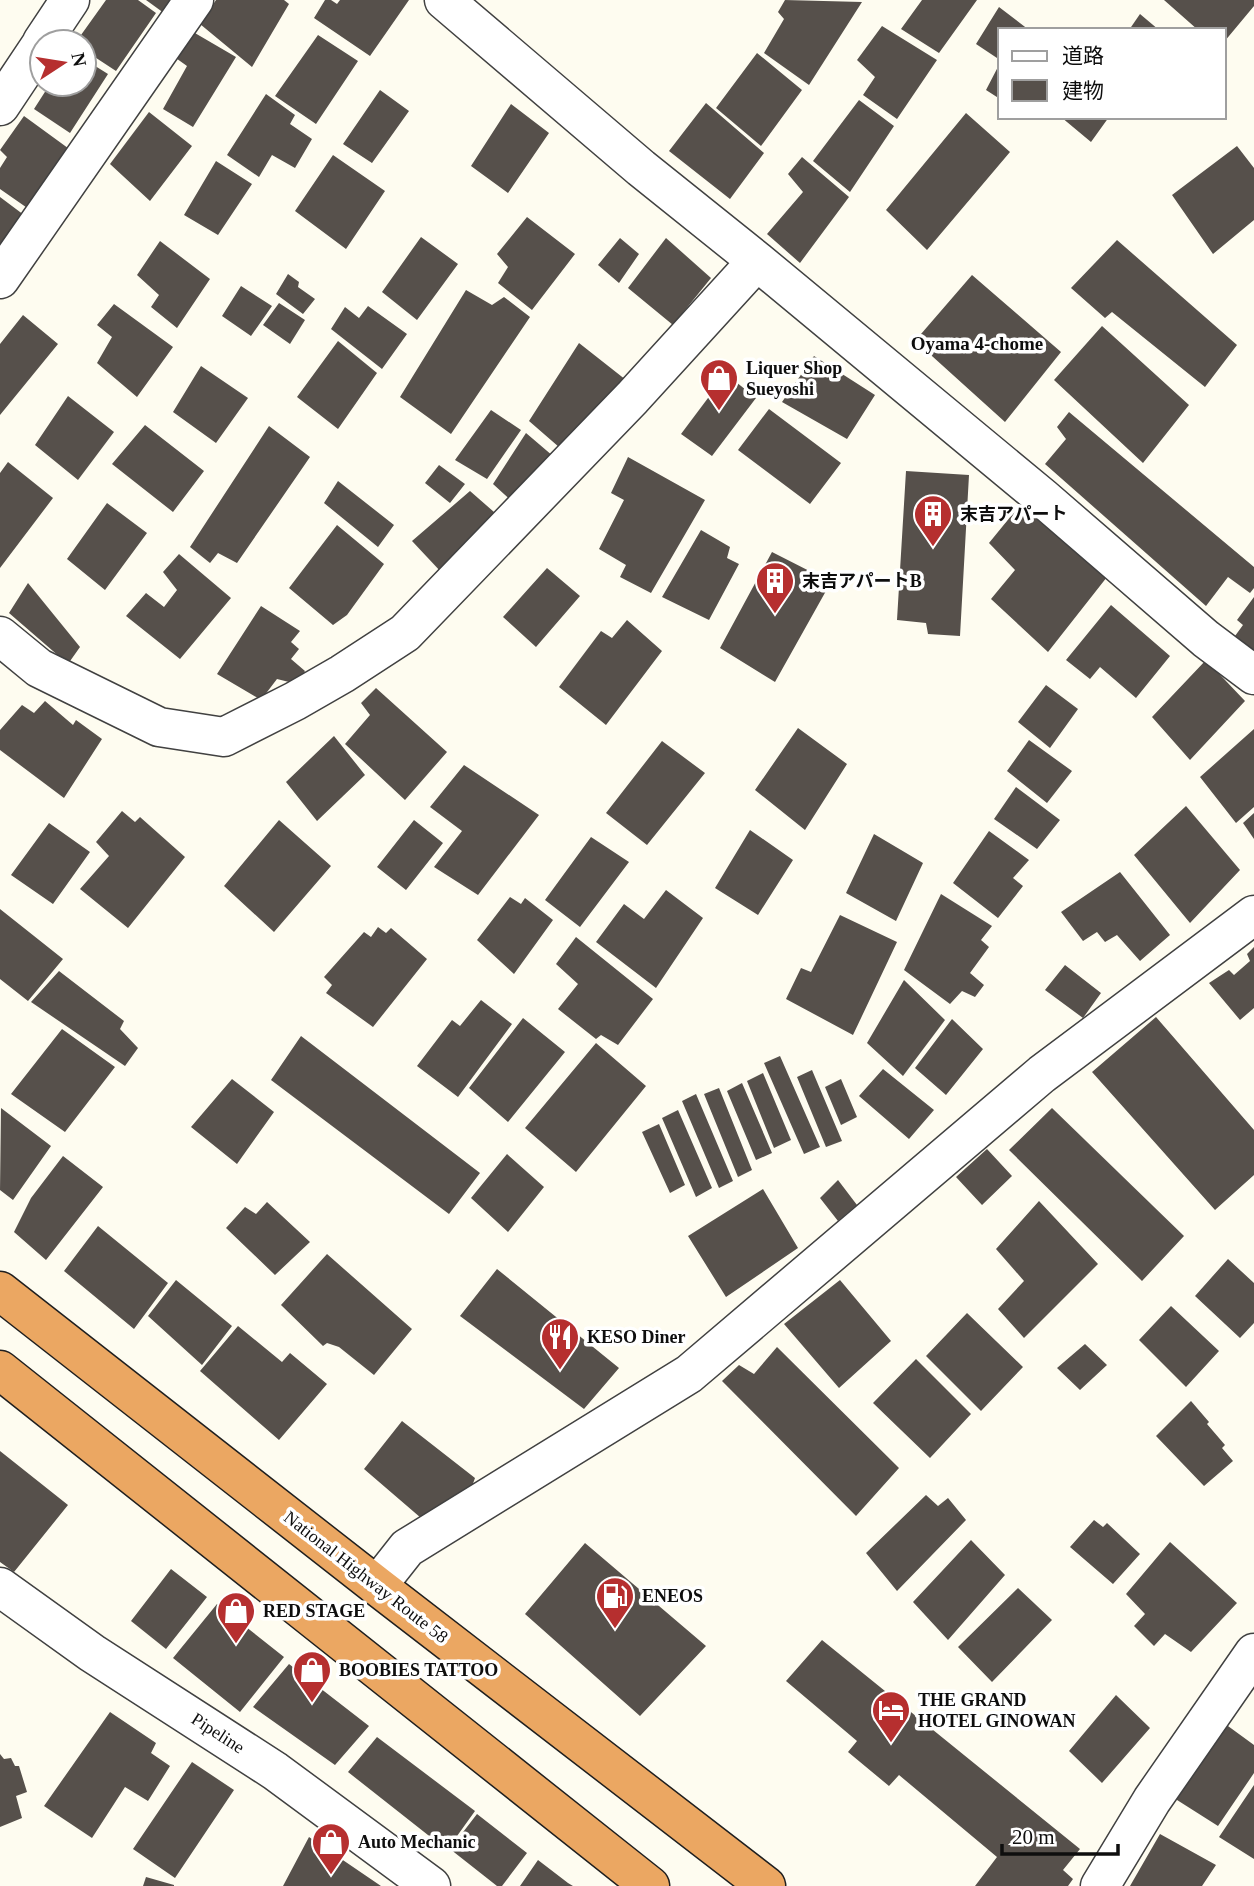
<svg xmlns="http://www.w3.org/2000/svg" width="1254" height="1886" font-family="'Times New Roman','Noto Sans JP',serif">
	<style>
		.building { fill: #56504b }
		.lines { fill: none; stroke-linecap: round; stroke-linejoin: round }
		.minor-casing { stroke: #414141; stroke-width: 41 }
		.highway-casing { stroke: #1f1f1f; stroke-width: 41 }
		.minor { stroke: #fff; stroke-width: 38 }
		.highway { stroke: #eba762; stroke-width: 38 }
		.labels { text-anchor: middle; stroke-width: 7; stroke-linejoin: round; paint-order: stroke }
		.poi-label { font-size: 18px; font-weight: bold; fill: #0e0e0e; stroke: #fff; text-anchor: start }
		.street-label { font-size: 18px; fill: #0e0e0e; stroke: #fff }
		.neighbourhood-label { font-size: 19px; font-weight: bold; fill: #0e0e0e; stroke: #fff }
	</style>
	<rect width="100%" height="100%" fill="#fefcf0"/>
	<path class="building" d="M106,0h32l18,13 -40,58 -32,-21v-8h-8z
		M146,0h34l-12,16z
		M216,0h68l5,4 -37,63 -52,-43z
		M325,0h6l6,4 3,-4h69l-39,56 -56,-38z
		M785,0l77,2 -53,83 -45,-32 20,-34 -6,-7z
		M922,0h55l-38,53 -38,-24z
		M1164,0h90v6l-30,36v-12h-26z
		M999,7l30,23h-29v30l-24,-16z
		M1140,14l19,16h-30z
		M882,26l55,34 -40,59 -34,-24 12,-18 -18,-17z
		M188,29l48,28 -43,70 -30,-18 24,-43 -14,-10z
		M318,35l40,26 -42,63 -41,-28z
		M757,53l45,37 -41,56 -45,-38z
		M84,59l24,15 -38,59 -36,-24 16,-25h34z
		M1000,63v36l-14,-9z
		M380,90l29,21 -37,52 -29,-19z
		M266,94l29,21 -5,9 22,15 -17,29 -23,-13 -13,22 -32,-22z
		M859,100l35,26 -44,66 -37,-31z
		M706,103l58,50 -34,46 -61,-48z
		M511,104l38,29 -41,60 -37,-27z
		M149,112l43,34 -42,55 -40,-37z
		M966,113l44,39 -83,98 -41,-40z
		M24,116l48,35 -39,61 -33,-23v-21l7,-11 -7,-7z
		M1061,117h48l-18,25z
		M1237,146l17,22v52l-41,34 -41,-59z
		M333,155l52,36 -39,58 -51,-38z
		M802,157l47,40 -49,66 -33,-29 36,-42 -15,-18z
		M216,161l36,23 -34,51 -34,-20z
		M0,197l28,21 -28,39z
		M527,217l48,37 -43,56 -34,-27 10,-16 -11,-13z
		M421,237l37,27 -41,56 -35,-28z
		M620,238l19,16 -20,29 -21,-18z
		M666,238l45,40 -38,47 -45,-37z
		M1117,240l120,105 -32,42 -93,-75 -7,6 -34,-30z
		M160,241l50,38 -33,49 -26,-21 8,-12 -22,-20z
		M288,274l11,8 -1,5 17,12 -12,15 -27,-20z
		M972,275l89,77 -56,70 -83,-75 -1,-13z
		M241,286l31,20 -21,30 -29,-20z
		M466,290l26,15 12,-8 26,20 -79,117 -51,-37z
		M279,303l26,17 -15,24 -27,-19z
		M114,304l59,43 -36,50 -40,-34 15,-26 -15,-12z
		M368,306l39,28 -25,35 -51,-40 14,-22 14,11z
		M23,315l35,29 -58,71v-71z
		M1102,326l87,79 -46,58 -89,-83z
		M338,341l39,32 -39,56 -41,-32z
		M579,343l47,37 -59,74 -38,-33z
		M814,356l61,39 -28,44 -65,-37z
		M201,366l47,32 -32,45 -43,-31z
		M726,374l30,24 -44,58 -31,-22z
		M68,396l46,36 -36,48 -43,-35z
		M769,409l72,54 -31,41 -72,-54z
		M491,410l30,20 -34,49 -32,-19z
		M1069,412l185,155v21l-4,5 -22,-16 -22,29 -161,-142 21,-25 -9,-12z
		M145,425l59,46 -31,41 -61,-48z
		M269,426l41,31 -73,106 -19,-10 -8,10 -20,-16z
		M526,433l34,29 -45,42 -22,-20z
		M628,457l77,43 -54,93 -31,-16 6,-12 -27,-16 25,-49 -13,-7z
		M8,462l45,36 -53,70v-95z
		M439,465l26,19 -15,19 -25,-20z
		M906,471l63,4 -9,161 -32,-2 -2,-11 -29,-3z
		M338,481l56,44 -16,22 -54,-44z
		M470,491l32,28 -60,54 -30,-32z
		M107,503l40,30 -42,57 -38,-31z
		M1020,505l87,72 -59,75 -57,-53 24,-29 -26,-27z
		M337,525l47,39 -37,51 -14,10 -44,-37z
		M701,530l29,17 -3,11 12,6 -30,56 -47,-23z
		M772,552l59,30 -56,100 -55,-34z
		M179,554l52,44 -51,61 -54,-43 20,-23 18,14 13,-17 -14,-18z
		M547,568l33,28 -44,51 -33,-30z
		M28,583l52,64 -12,17 -59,-51z
		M1254,597v56l-19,-17 8,-11 -6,-5z
		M1111,605l59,51 -34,42 -36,-31 -10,12 -24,-19z
		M261,606l39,25 -9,11 8,7 -8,10 14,12 -8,13 -20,-5 -16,21 -44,-26z
		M627,620l35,31 -56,74 -47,-38 42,-56 11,7z
		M1206,660l39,41 -55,59 -38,-43z
		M1046,685l32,24 -28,39 -32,-26z
		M376,688l71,64 -42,48 -60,-56 25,-29 -9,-12z
		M45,701l28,24 3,-5 26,19 -38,59 -64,-48v-20l22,-25 12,8z
		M798,728l49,36 -42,66 -50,-40z
		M1254,729v78l-18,16 -36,-46z
		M334,736l31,39 -48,46 -31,-39z
		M1029,740l43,31 -25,32 -40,-32z
		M662,741l43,32 -58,72 -41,-32z
		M464,765l75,50 -61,80 -44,-28 28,-36 -32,-24z
		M1016,787l44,33 -23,29 -43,-30z
		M1186,806l54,64 -50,53 -56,-68z
		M122,811l13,11 5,-5 45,40 -57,71 -48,-39 29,-33 -13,-14z
		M1254,813v26l-11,-16z
		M279,820l52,46 -57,66 -50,-46z
		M414,820l29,23 -37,47 -29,-23z
		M49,823l41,29 -37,52 -42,-29z
		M750,830l43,30 -35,55 -43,-27z
		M989,831l40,29 -16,18 10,8 -25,32 -45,-35z
		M874,834l49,29 -27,58 -50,-28z
		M591,837l38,25 -49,65 -35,-27z
		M1120,872l50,63 -30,26 -23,-26 -12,7 -8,-10 -14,9 -22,-29z
		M666,890l37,28 -47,70 -60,-46 28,-38 20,15z
		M941,894l51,32 -11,14 8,7 -19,26 14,12 -9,12 -13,-6 -12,13 -46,-34z
		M510,897l11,7 4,-6 28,22 -39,54 -37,-34z
		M0,909l63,50 -35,42 -28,-22z
		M840,915l57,27 -44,93 -67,-36 15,-31 10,4z
		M378,927l8,6 5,-5 36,31 -54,68 -47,-34 6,-8 -8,-8 40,-45 7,5z
		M576,937l77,62 -35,46 -17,-10 -5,4 -38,-30 20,-25 -22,-20z
		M1254,947v61l-14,12 -31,-37 20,-13 5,5 16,-14 -3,-7z
		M1065,965l36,28 -18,25 -38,-28z
		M59,971l65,50 -4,8 18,19 -13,18 -94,-64z
		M904,980l41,40 -42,56 -36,-33z
		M481,1000l31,24 -54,73 -41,-31 35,-46 8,6z
		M1156,1017l98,113v45l-39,35 -123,-138z
		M523,1018l42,34 -57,70 -39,-34z
		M952,1019l31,30 -37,46 -31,-27z
		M62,1029l53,38 -50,65 -54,-38z
		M301,1036l179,137 -31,41 -178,-134z
		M596,1043l50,43 -70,86 -51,-44z
		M780,1056l40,91 -16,7 -40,-91z
		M883,1069l51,41 -25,29 -50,-43z
		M812,1070l30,71 -16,6 -29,-70z
		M763,1073l28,67 -17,8 -27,-67z
		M232,1079l42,33 -37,52 -46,-37z
		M841,1079l16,38 -16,8 -16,-38z
		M742,1083l30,70 -16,7 -29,-69z
		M719,1088l33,82 -14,7 -34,-83z
		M696,1094l37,87 -14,7 -37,-87z
		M1,1108l50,38 -38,54 -13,-10z
		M1052,1108l132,128 -42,45 -133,-131z
		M678,1110l34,78 -16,9 -34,-79z
		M659,1124l26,61 -15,8 -28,-61z
		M987,1149l25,27 -30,29 -26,-28z
		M507,1154l37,33 -36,45 -37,-34z
		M63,1156l40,31 -57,73 -32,-28 17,-34z
		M838,1180l19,25 -19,16 -18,-23z
		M763,1189l35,59 -72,49 -38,-61z
		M1039,1201l59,63 -74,74 -26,-29 26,-28 -28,-32z
		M267,1202l43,40 -35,33 -49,-47 19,-21 11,7z
		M98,1226l70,57 -34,46 -70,-58z
		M327,1254l85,75 -38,46 -35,-28 -12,-4 -4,3 -42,-41z
		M1228,1259l26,24v40l-14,15 -45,-42z
		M497,1269l122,99 -35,41 -124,-93z
		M176,1280l56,46 -30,39 -54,-49z
		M840,1280l51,61 -52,47 -55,-64z
		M1171,1306l48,45 -33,36 -47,-47z
		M967,1313l56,54 -42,44 -55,-55z
		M238,1326l44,36 8,-9 37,31 -48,56 -79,-69z
		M1085,1344l22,21 -27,25 -23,-22z
		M777,1347l122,121 -43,48 -134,-135 17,-16 15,9z
		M916,1359l55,55 -41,44 -57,-55z
		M1191,1401l18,21 -2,2 18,21 -3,3 11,13 -29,25 -48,-50z
		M402,1421l73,57 -6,17 -48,23 -57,-49z
		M0,1451l68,54 -54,67 -14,-10z
		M926,1495l12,11 10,-8 18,22 -69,71 -31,-38z
		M1094,1520l9,7 4,-4 33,31 -27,30 -43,-37z
		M971,1540l34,35 -57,65 -35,-38z
		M1170,1542l67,61 -46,49 -26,-18 -11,12 -20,-20 11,-12 -19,-20z
		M585,1543l121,103 -66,70 -115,-102z
		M171,1569l36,28 -41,52 -35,-28z
		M1018,1588l34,32 -60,62 -34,-35z
		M217,1604l67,53 -44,55 -67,-54z
		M822,1640l258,209 -17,21 10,9 -5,7h-93l22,-29 -98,-82 -10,11 -41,-34 9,-11 -71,-60z
		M289,1664l80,62 -34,39 -82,-58z
		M1116,1695l34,33 -48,55 -33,-32z
		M110,1712l46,31 -5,10 19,13 -22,35 -23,-14 -33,51 -48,-32z
		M1217,1718l37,27v28l-36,53 -52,-33z
		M377,1737l98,74 -28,39 -99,-78z
		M0,1754l4,5 7,-1 4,8h4l8,26 -11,4 6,22 -22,9z
		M192,1762l42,28 -59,88 -42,-29z
		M1254,1785v74l-35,-22z
		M477,1814l50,39 -25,33h-5l-47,-37z
		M1160,1834l56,31 -14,21h-72z
		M309,1837l72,49h-98z
		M538,1860l30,23 5,3h-53z
		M146,1877l28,8v1h-31z"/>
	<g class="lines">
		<defs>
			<path id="minor" d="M444,0l197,168 116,93 286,237 163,141 48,36
				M42,42l28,-42
				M0,106l42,-63
				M0,279l194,-279
				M0,636l39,32 120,59 65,10 71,-36 47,-27 63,-41 227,-235 125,-137
				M377,1586l30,-38 282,-174 353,-300 212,-159
				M0,1587l92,66 183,118 156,115
				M1100,1886l52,-86 102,-147"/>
			<path id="highway" d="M0,1291l377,295 389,300
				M0,1370l650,516"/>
		</defs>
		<use href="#minor" class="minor-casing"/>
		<use href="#highway" class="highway-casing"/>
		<use href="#minor" class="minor"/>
		<use href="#highway" class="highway"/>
	</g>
	<defs>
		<symbol id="shop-pin" viewBox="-11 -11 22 30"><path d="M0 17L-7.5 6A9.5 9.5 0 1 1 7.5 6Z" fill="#b62f2f" stroke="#fff"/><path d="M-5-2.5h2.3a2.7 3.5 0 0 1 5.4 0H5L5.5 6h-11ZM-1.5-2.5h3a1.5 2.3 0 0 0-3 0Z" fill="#fff"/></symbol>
		<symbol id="building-pin" viewBox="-11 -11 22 30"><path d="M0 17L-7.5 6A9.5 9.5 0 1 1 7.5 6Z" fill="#b62f2f" stroke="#fff"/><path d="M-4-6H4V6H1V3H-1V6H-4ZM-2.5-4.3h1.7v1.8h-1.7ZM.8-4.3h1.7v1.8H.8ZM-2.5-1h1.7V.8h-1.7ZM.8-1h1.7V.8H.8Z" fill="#fff"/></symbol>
		<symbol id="restaurant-pin" viewBox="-11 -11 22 30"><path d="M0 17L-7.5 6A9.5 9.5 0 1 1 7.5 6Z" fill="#b62f2f" stroke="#fff"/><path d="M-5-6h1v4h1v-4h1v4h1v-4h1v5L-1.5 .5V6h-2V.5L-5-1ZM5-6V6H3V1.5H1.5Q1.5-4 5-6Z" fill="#fff"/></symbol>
		<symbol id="fuel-pin" viewBox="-11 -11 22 30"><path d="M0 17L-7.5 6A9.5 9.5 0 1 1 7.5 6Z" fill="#b62f2f" stroke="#fff"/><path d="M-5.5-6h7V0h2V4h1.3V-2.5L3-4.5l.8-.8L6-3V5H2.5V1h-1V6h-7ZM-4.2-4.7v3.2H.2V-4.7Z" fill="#fff"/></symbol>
		<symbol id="hotel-pin" viewBox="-11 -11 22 30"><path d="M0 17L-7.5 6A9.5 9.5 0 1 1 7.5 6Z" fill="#b62f2f" stroke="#fff"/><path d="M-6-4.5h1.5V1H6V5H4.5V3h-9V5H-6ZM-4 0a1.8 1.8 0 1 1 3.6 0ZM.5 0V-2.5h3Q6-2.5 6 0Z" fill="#fff"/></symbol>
	</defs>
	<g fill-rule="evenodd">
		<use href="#shop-pin" x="697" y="356" width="44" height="60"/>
		<use href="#building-pin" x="911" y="492" width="44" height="60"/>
		<use href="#building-pin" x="753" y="559" width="44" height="60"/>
		<use href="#restaurant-pin" x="538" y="1315" width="44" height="60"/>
		<use href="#fuel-pin" x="593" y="1574" width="44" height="60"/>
		<use href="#shop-pin" x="214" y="1589" width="44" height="60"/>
		<use href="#shop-pin" x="290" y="1648" width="44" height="60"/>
		<use href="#hotel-pin" x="869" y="1688" width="44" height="60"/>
		<use href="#shop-pin" x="309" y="1820" width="44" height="60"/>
	</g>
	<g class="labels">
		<g class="poi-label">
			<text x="746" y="374">Liquer Shop<tspan x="746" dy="21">Sueyoshi</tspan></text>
			<text x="960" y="520">末吉アパート</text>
			<text x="802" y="587">末吉アパートB</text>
			<text x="587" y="1343">KESO Diner</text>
			<text x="642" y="1602">ENEOS</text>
			<text x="263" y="1617">RED STAGE</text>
			<text x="339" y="1676">BOOBIES TATTOO</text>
			<text x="918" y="1706">THE GRAND<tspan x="918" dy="21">HOTEL GINOWAN</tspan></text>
			<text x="358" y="1848">Auto Mechanic</text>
		</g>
		<g class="street-label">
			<text transform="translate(366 1577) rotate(38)" y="6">National Highway Route 58</text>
			<text transform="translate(218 1733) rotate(33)" y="6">Pipeline</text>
		</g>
		<g class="neighbourhood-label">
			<text x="977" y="350">Oyama 4-chome</text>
		</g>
	</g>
	<rect x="998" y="28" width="228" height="91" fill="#ffffff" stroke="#9f9f9f" stroke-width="2"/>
	<rect x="1012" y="51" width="35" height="10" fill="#ffffff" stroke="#9f9f9f" stroke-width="2"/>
	<text x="1062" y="63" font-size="21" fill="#0e0e0e">道路</text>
	<rect x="1012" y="80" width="35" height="21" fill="#56504b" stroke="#9f9f9f" stroke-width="2"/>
	<text x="1062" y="98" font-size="21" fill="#0e0e0e">建物</text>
	<g transform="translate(63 63) rotate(78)"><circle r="33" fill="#ffffff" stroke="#9f9f9f" stroke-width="2"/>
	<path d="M0-5L12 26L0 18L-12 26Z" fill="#b62f2f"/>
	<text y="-10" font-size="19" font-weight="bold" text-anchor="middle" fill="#0e0e0e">N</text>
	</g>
	<path d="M1002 1844v10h116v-10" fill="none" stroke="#0e0e0e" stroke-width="3.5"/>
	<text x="1012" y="1844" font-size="21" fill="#0e0e0e" stroke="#ffffff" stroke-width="5" paint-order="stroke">20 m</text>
</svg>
